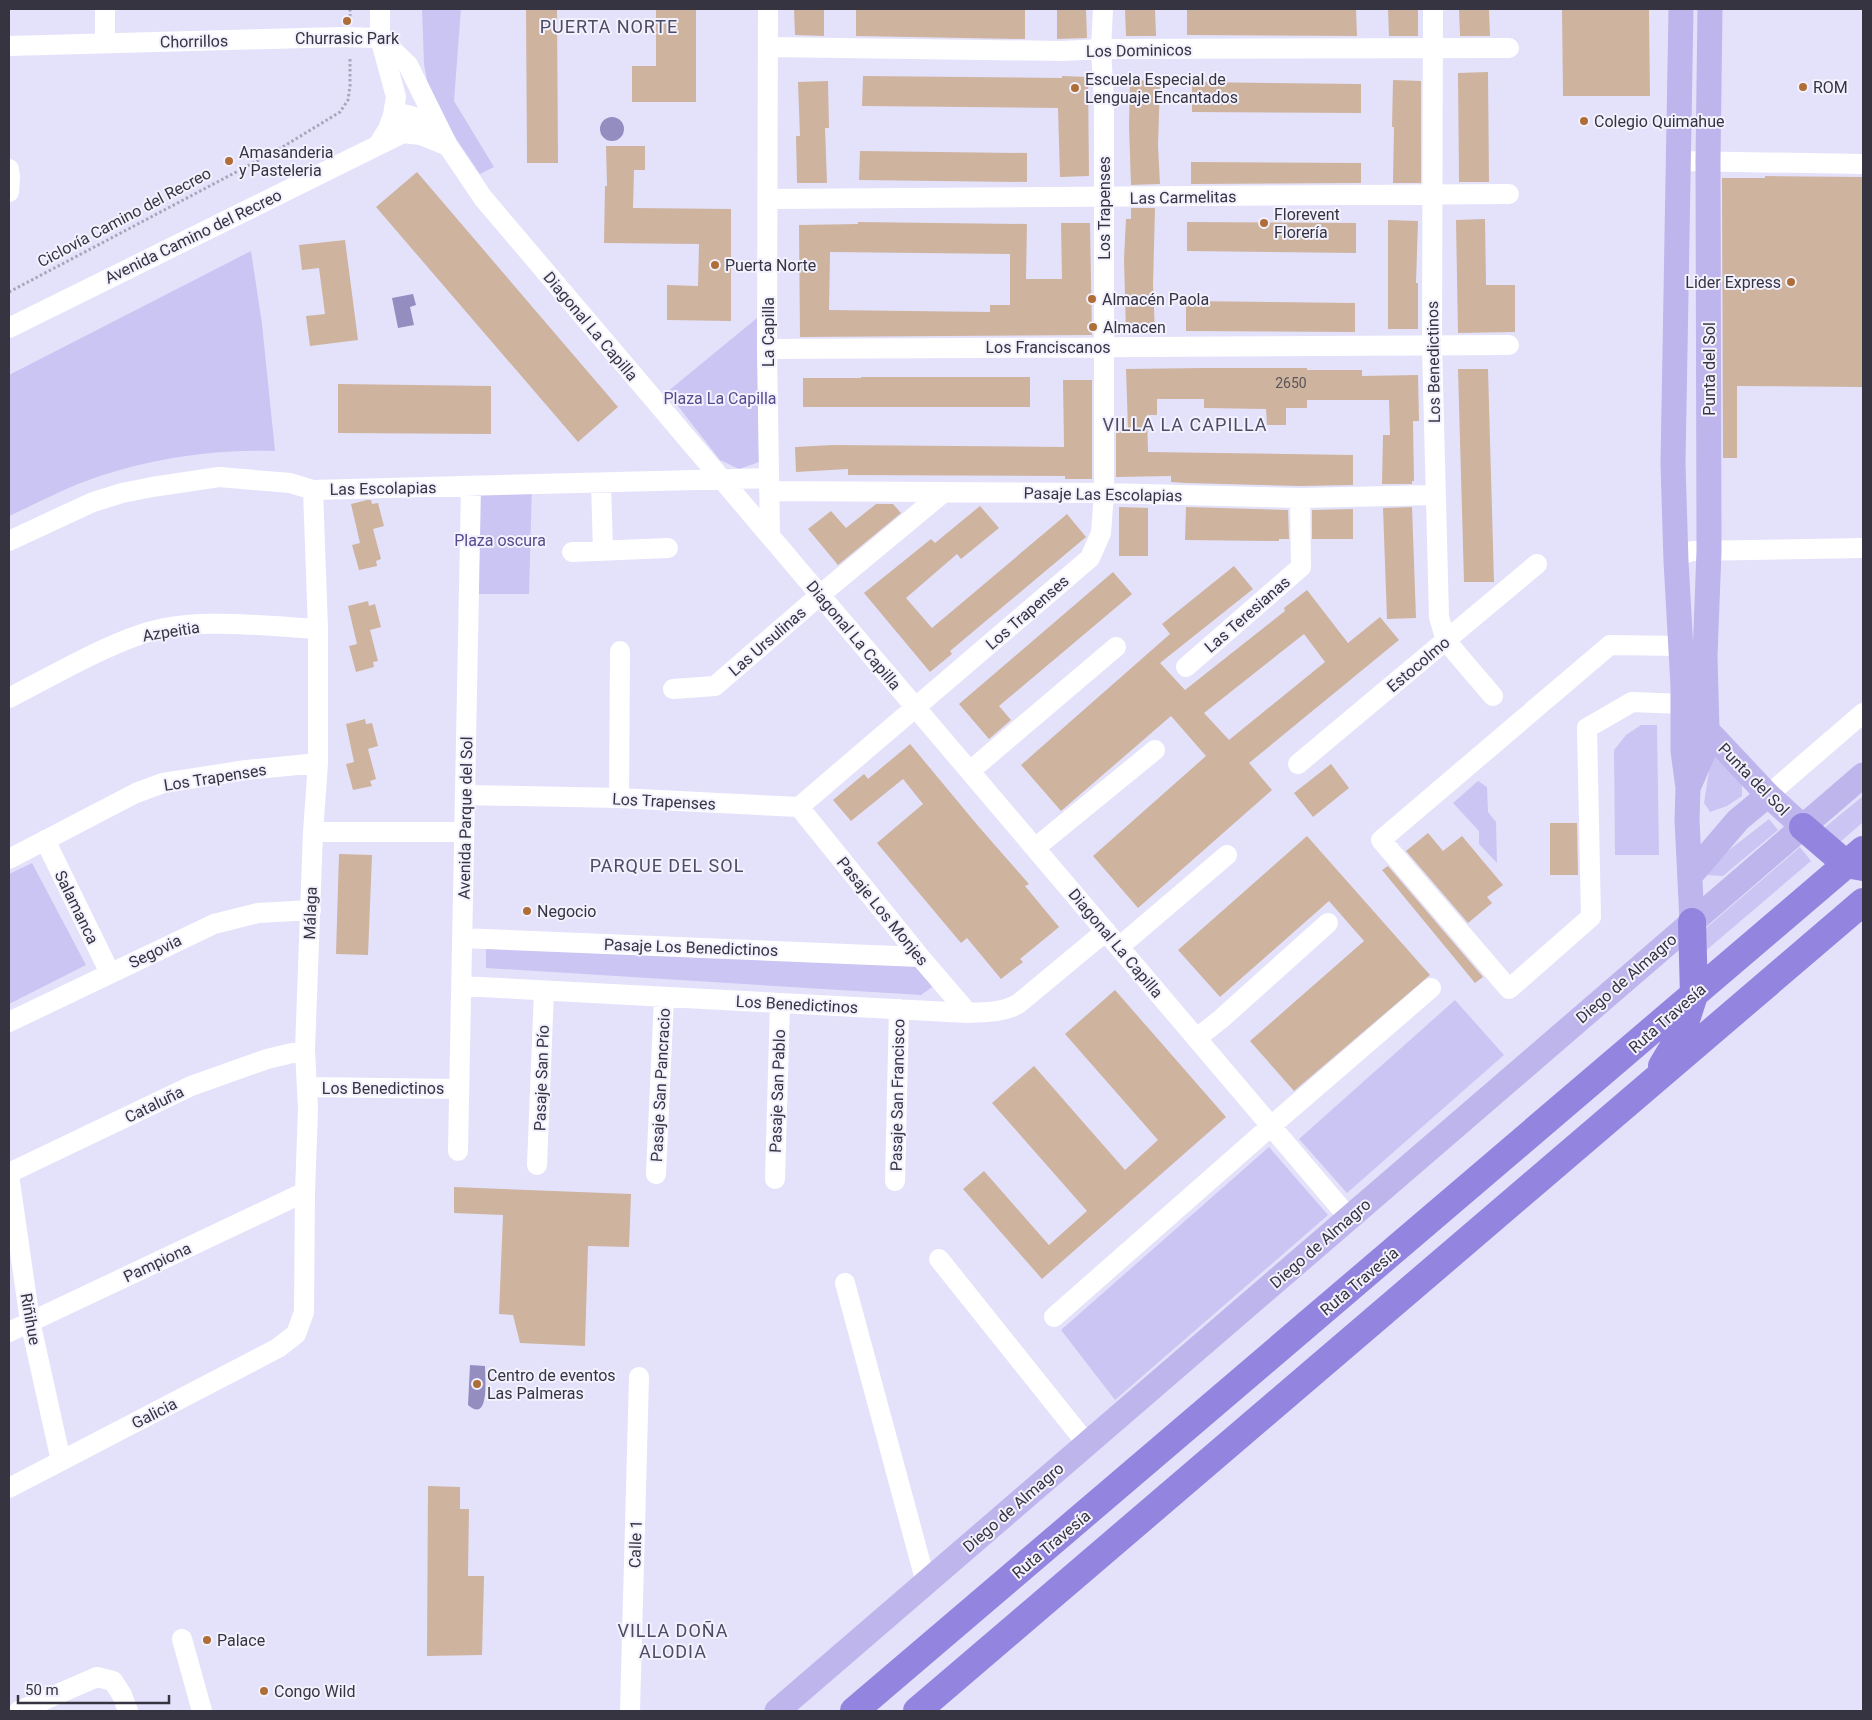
<svg xmlns="http://www.w3.org/2000/svg" width="1872" height="1720" font-family="Roboto,sans-serif">
	<style>
		.green { fill: #cac5f2 }
		.water { fill: #938dc0 }
		.building { fill: #ceb39f; fill-rule: evenodd }
		.lines { fill: none; stroke-linecap: round; stroke-linejoin: round }
		.path { stroke: #a7a6ba; stroke-width: 3; stroke-dasharray: 2.5 2.5; stroke-linecap: butt }
		.minor { stroke: #fff; stroke-width: 20 }
		.major { stroke: #beb5ec; stroke-width: 25 }
		.highway { stroke: #9284df; stroke-width: 28 }
		.poi-dot { fill: #af6e37; stroke: #f2f1fd; stroke-width: 2 }
		.labels { text-anchor: middle; stroke-width: 4; stroke-linejoin: round; paint-order: stroke }
		.number-label { font-size: 14px; fill: #5b5458 }
		.poi-label { font-size: 16px; fill: #353440; stroke: #f2f1fd; text-anchor: start }
		.street-label { font-size: 16px; fill: #353440; stroke: #f2f1fd }
		.park-label { font-size: 16px; fill: #564b8d; stroke: #f2f1fd }
		.neighbourhood-label { font-size: 18px; letter-spacing: 1px; fill: #4e4b64; stroke: #f2f1fd }
	</style>
	<rect width="100%" height="100%" fill="#e4e2fb"/>
	<path class="green" d="M422,9h39l-7,92 40,66 -14,7 -27,-40 -25,-47 -4,-23z
		M251,251l11,73 13,127c-60,-2 -121,7 -178,26 -30,10 -59,26 -88,39v-141z
		M757,318l2,144 -20,7 -19,-9 -53,-68z
		M532,484l-3,110h-60l2,-108z
		M1641,725h16l2,130h-44l-1,-105 12,-15z
		M1712,752l30,33v11l-15,10 -17,6 -6,-9z
		M1478,781l9,6 1,25 8,10 1,41 -18,-19v-13l-26,-28z
		M1863,796v26l-24,21 -15,-15z
		M1769,819l9,11 -55,46 -16,-1 8,-14z
		M1800,847l11,14 -108,92 3,-25z
		M32,863l54,102 -77,39v-130z
		M486,944l432,21 17,20 -14,10 -435,-27z
		M1455,1000l49,55 -157,138 -48,-54z
		M1269,1147l59,68 -213,185 -54,-70z"/>
	<path class="water" d="M600 129a12 12 0 1 1 24 0a12 12 0 1 1-24 0Z
		M413,294l3,11 -6,2 4,18 -16,3 -6,-30z
		M470,1365l15,1c0,11 5,58 -17,39z"/>
	<path class="building" d="M526,9h31l1,154h-31z
		M656,9h40v93h-64v-36h24z
		M794,9h30v27l-29,-1z
		M856,9h169v30l-169,-3z
		M1057,9h29l1,29 -30,1z
		M1125,9h30l1,27h-30z
		M1187,9h169l1,27 -170,-1z
		M1388,9h30v27h-29z
		M1459,9h30l1,27h-30z
		M1562,9h87l1,87h-87z
		M1488,72l1,110h-30l-1,-109z
		M863,76l199,2v-2l26,1 1,99 -29,1 -2,-69 -196,-2z
		M1130,80l30,1 -2,65 2,38 -29,1 -2,-59z
		M1393,80l28,1v102h-28l1,-56h-2z
		M828,81l1,47h-4l2,55h-30l-1,-47h4l-2,-54z
		M1192,82l169,2v29l-169,-1z
		M606,146h39v24h-11l-1,38 98,1v112l-64,-1v-35l31,1 1,-42 -95,-1 1,-57h2z
		M860,151l167,2v29l-168,-2z
		M1191,162l170,1v20l-170,1z
		M417,172l201,235 -40,35 -202,-235z
		M1765,176l98,1v210l-126,-1v72h-14l-1,-280h43z
		M1131,208h24l-2,77 2,47h-29l-2,-73 2,-40h5z
		M1485,219l1,66h29v47l-57,1 -2,-113z
		M1388,220l30,1 -2,62h2v46h-30z
		M858,222l169,2 -1,55h36l-1,-56h29l2,112 -292,2 -1,-112 59,-1zM830,252l180,2v51h-20v7l-161,-2z
		M1187,222l169,1v30l-169,-2z
		M345,240l13,100 -48,6 -4,-30 19,-2 -6,-46 -17,2 -3,-25z
		M1186,301l169,2v29l-169,-1z
		M1204,368h103v2h55v6l56,-1 1,46h-6l1,60h-2v3h-30l1,-49h7l-1,-35h-82v8h-21v17h-19l-1,-16 -62,-1v-9h-47v16h-10l1,37 205,3v30l-53,1 -114,-3 -15,-1v-6l-55,1v-47h12l-2,-61z
		M1458,369h30l6,213h-30z
		M861,377h169v30h-227v-29h58z
		M1063,380h29v99h-27v-3l-217,-1v-6l-52,3 -1,-25 38,-2 231,2z
		M338,384l153,2v48l-153,-1z
		M367,500h4l1,4 6,-1 6,23 -11,3 8,30 -5,2 1,5 -18,4 -7,-25 8,-2 -9,-39z
		M876,504h17l8,9 -63,52 -30,-36 23,-18 15,17z
		M980,506l19,22 -38,31 -4,-5 -51,44 26,30 135,-114 19,23 -136,114 2,3 -22,18 -66,-79 67,-54 4,4z
		M1119,507l29,1v48h-29z
		M1186,507l102,3 1,29h-10v2l-94,-1z
		M1412,507l4,111 -29,1 -4,-111z
		M1353,509v30h-41v-29z
		M1234,566l19,23 -93,74 25,27 100,-79 -1,-3 23,-18 41,53 32,-26 19,23 -150,123 23,27 -134,118 -45,-52 113,-100 -35,-40 -110,95 -40,-46 149,-131 -8,-10zM1304,634l21,28 -96,78 -25,-27z
		M1113,572l19,22 -133,112 12,14 -22,19 -30,-35z
		M368,601l1,5 6,-2 6,23 -11,3 8,31 -5,1 1,5 -18,5 -7,-26 8,-2 -9,-38z
		M365,719l1,5 6,-1 6,23 -10,3 8,30 -6,2 2,5 -19,4 -7,-26 8,-2 -8,-38z
		M910,744l69,83 50,57 -4,2 34,41 -39,32 3,3 -22,17 -34,-41 -6,5 -84,-100 46,-39 -20,-25 -52,42 -18,-21 31,-26 4,5z
		M1331,764l18,24 -36,29 -19,-24z
		M1550,823h27l1,52h-28z
		M1428,833l15,18 19,-15 41,49 -16,12 5,6 -24,20 -62,-72z
		M1307,836l123,139 -136,116 -44,-50 114,-100 -35,-40 -109,96 -42,-47z
		M339,854l33,1 -4,100 -32,-1z
		M1388,866l95,111 -8,6 -93,-113z
		M1115,990l111,127 -184,162 -79,-90 21,-18 65,74 38,-34 -95,-108 42,-37 91,104 33,-30 -93,-106z
		M454,1187l177,7 -2,53 -41,-1 -3,100 -65,-3 -7,-28 -14,-1 4,-99 -49,-2z
		M428,1486l32,1v22h9l-1,67h16l-2,79 -55,1z"/>
	<g class="lines">
		<path class="path" d="M350,9v10
			M9,292l267,-141 64,-39 8,-12 2,-14v-29"/>
		<path class="minor" d="M105,9v34
			M768,9l-1,340 3,187
			M1433,9l-1,337 7,271 7,24 47,55
			M380,38l28,27 40,81 35,52 866,1020
			M9,46l333,-9 38,1
			M769,47l293,4 39,-2 408,-1
			M393,115c18,-4 34,7 45,20
			M378,145l10,-16 5,-14 3,-18 -16,-59v-29
			M1678,161l185,3
			M9,169l1,8 -1,15
			M768,199l741,-5
			M9,328l394,-195 18,2 27,11
			M767,349l742,-4
			M601,483l2,68
			M769,491l335,2 196,5 136,-3
			M9,541l84,-39 29,-9 30,-6 67,-10 71,6 23,7 456,-12
			M572,552l96,-4
			M1676,561l7,-7 9,-3 171,-3
			M1681,646l-71,-1 -229,195 128,149 82,-72 -4,-189 45,-26 51,2
			M1186,667l115,-100 -1,-69
			M673,689l42,-3 105,-91 124,-103
			M9,698c41,-21 87,-48 130,-63 52,-19 124,-9 179,-6
			M1298,764l239,-200
			M970,771l146,-124
			M465,795l154,3 180,9 291,-249 11,-25 3,-40v-392l-3,-52 2,-40
			M1768,795l95,-82
			M619,798l1,-147
			M799,807l121,150 48,56
			M313,832h151
			M45,840l65,133
			M1035,848l120,-98
			M9,859l127,-66 27,-10 83,-13 72,-7
			M462,938l458,19
			M1119,947l108,-92
			M461,986l507,27c17,-1 34,0 50,-9l88,-73
			M9,1022l205,-98 44,-11 53,-3
			M1197,1038l24,-19 107,-96
			M307,1087l152,2
			M458,1151l13,-665
			M537,1165l7,-174
			M9,1173l182,-87 76,-27 38,-9
			M656,1174l8,-177
			M9,1175l21,146 31,140
			M775,1179l5,-176
			M895,1181l4,-172
			M939,1259l148,185
			M845,1283l81,300
			M1054,1317l217,-191 160,-138
			M9,1332l296,-140
			M9,1488l269,-140 18,-14 8,-22 1,-120 3,-83 -3,-59 8,-218 5,-69v-134l-5,-139
			M182,1639l20,72
			M19,1711l78,-34 16,4 9,14 6,16
			M630,1711l9,-334"/>
		<path class="major" d="M1681,9l-8,455 3,97 7,125v65l5,37 -1,32 5,102
			M1702,720l5,10 61,65 35,32
			M1688,788l16,-37 3,-21 -2,-74 4,-105 -1,-390 2,-152
			M1690,876l48,-56 30,-25
			M777,1711l1086,-936"/>
		<path class="highway" d="M1803,827l43,37 17,3
			M1662,1066l15,-25 7,-15 10,-31 -2,-73
			M854,1711l1009,-861
			M917,1711l946,-809"/>
	</g>
	<g class="poi-dot">
		<circle cx="347" cy="21" r="5"/>
		<circle cx="1803" cy="87" r="5"/>
		<circle cx="1075" cy="88" r="5"/>
		<circle cx="1584" cy="121" r="5"/>
		<circle cx="229" cy="161" r="5"/>
		<circle cx="1264" cy="223" r="5"/>
		<circle cx="715" cy="265" r="5"/>
		<circle cx="1791" cy="282" r="5"/>
		<circle cx="1092" cy="299" r="5"/>
		<circle cx="1093" cy="327" r="5"/>
		<circle cx="527" cy="911" r="5"/>
		<circle cx="477" cy="1384" r="5"/>
		<circle cx="207" cy="1640" r="5"/>
		<circle cx="264" cy="1691" r="5"/>
	</g>
	<g class="labels">
		<g class="number-label">
			<text x="1291" y="388">2650</text>
		</g>
		<g class="poi-label">
			<text x="347" y="44" text-anchor="middle">Churrasic Park</text>
			<text x="1085" y="85">Escuela Especial de<tspan x="1085" dy="18">Lenguaje Encantados</tspan></text>
			<text x="1813" y="93">ROM</text>
			<text x="1594" y="127">Colegio Quimahue</text>
			<text x="239" y="158">Amasanderia<tspan x="239" dy="18">y Pasteleria</tspan></text>
			<text x="1274" y="220">Florevent<tspan x="1274" dy="18">Florería</tspan></text>
			<text x="725" y="271">Puerta Norte</text>
			<text x="1781" y="288" text-anchor="end">Lider Express</text>
			<text x="1102" y="305">Almacén Paola</text>
			<text x="1103" y="333">Almacen</text>
			<text x="537" y="917">Negocio</text>
			<text x="487" y="1381">Centro de eventos<tspan x="487" dy="18">Las Palmeras</tspan></text>
			<text x="217" y="1646">Palace</text>
			<text x="274" y="1697">Congo Wild</text>
		</g>
		<g class="street-label">
			<text transform="translate(194 41) rotate(-1)" y="6">Chorrillos</text>
			<text transform="translate(1139 50) rotate(-1)" y="6">Los Dominicos</text>
			<text transform="translate(1183 197) rotate(-1)" y="6">Las Carmelitas</text>
			<text transform="translate(1104 208) rotate(-90)" y="6">Los Trapenses</text>
			<text transform="translate(124 217) rotate(-28)" y="6">Ciclovía Camino del Recreo</text>
			<text transform="translate(193 236) rotate(-26)" y="6">Avenida Camino del Recreo</text>
			<text transform="translate(591 326) rotate(50)" y="6">Diagonal La Capilla</text>
			<text transform="translate(768 332) rotate(-90)" y="6">La Capilla</text>
			<text x="1048" y="353">Los Franciscanos</text>
			<text transform="translate(1433 362) rotate(-91)" y="6">Los Benedictinos</text>
			<text transform="translate(1709 369) rotate(-90)" y="6">Punta del Sol</text>
			<text transform="translate(383 488) rotate(-1)" y="6">Las Escolapias</text>
			<text transform="translate(1103 494) rotate(1)" y="6">Pasaje Las Escolapias</text>
			<text transform="translate(1027 612) rotate(-41)" y="6">Los Trapenses</text>
			<text transform="translate(1247 614) rotate(-41)" y="6">Las Teresianas</text>
			<text transform="translate(171 631) rotate(-9)" y="6">Azpeitia</text>
			<text transform="translate(854 635) rotate(50)" y="6">Diagonal La Capilla</text>
			<text transform="translate(767 641) rotate(-41)" y="6">Las Ursulinas</text>
			<text transform="translate(1418 664) rotate(-40)" y="6">Estocolmo</text>
			<text transform="translate(215 777) rotate(-9)" y="6">Los Trapenses</text>
			<text transform="translate(1754 779) rotate(46)" y="6">Punta del Sol</text>
			<text transform="translate(664 801) rotate(3)" y="6">Los Trapenses</text>
			<text transform="translate(465 818) rotate(-89)" y="6">Avenida Parque del Sol</text>
			<text transform="translate(77 907) rotate(64)" y="6">Salamanca</text>
			<text transform="translate(883 911) rotate(51)" y="6">Pasaje Los Monjes</text>
			<text transform="translate(310 913) rotate(-88)" y="6">Málaga</text>
			<text transform="translate(1116 943) rotate(50)" y="6">Diagonal La Capilla</text>
			<text transform="translate(691 947) rotate(2)" y="6">Pasaje Los Benedictinos</text>
			<text transform="translate(155 951) rotate(-26)" y="6">Segovia</text>
			<text transform="translate(1626 978) rotate(-41)" y="6">Diego de Almagro</text>
			<text transform="translate(797 1004) rotate(3)" y="6">Los Benedictinos</text>
			<text transform="translate(1667 1018) rotate(-41)" y="6">Ruta Travesía</text>
			<text transform="translate(541 1078) rotate(-88)" y="6">Pasaje San Pío</text>
			<text transform="translate(660 1085) rotate(-87)" y="6">Pasaje San Pancracio</text>
			<text x="383" y="1094">Los Benedictinos</text>
			<text transform="translate(777 1091) rotate(-88)" y="6">Pasaje San Pablo</text>
			<text transform="translate(897 1095) rotate(-89)" y="6">Pasaje San Francisco</text>
			<text transform="translate(154 1104) rotate(-26)" y="6">Cataluña</text>
			<text transform="translate(1320 1243) rotate(-41)" y="6">Diego de Almagro</text>
			<text transform="translate(157 1262) rotate(-25)" y="6">Pampiona</text>
			<text transform="translate(1359 1281) rotate(-40)" y="6">Ruta Travesía</text>
			<text transform="translate(31 1319) rotate(80)" y="6">Riñihue</text>
			<text transform="translate(154 1413) rotate(-27)" y="6">Galicia</text>
			<text transform="translate(1013 1507) rotate(-41)" y="6">Diego de Almagro</text>
			<text transform="translate(635 1544) rotate(-88)" y="6">Calle 1</text>
			<text transform="translate(1051 1544) rotate(-40)" y="6">Ruta Travesía</text>
		</g>
		<g class="park-label">
			<text x="720" y="404">Plaza La Capilla</text>
			<text x="500" y="546">Plaza oscura</text>
		</g>
		<g class="neighbourhood-label">
			<text x="609" y="33">PUERTA NORTE</text>
			<text x="1185" y="431">VILLA LA CAPILLA</text>
			<text x="667" y="872">PARQUE DEL SOL</text>
			<text x="673" y="1637">VILLA DOÑA<tspan x="673" dy="21">ALODIA</tspan></text>
		</g>
	</g>
	<rect width="1872" height="1720" fill="none" stroke="#353440" stroke-width="20"/>
	<path d="M18 1695v8h151v-8" fill="none" stroke="#353440" stroke-width="2.5"/>
	<text x="25" y="1695" font-size="15" fill="#353440" stroke="#f2f1fd" stroke-width="4" paint-order="stroke">50 m</text>
</svg>
